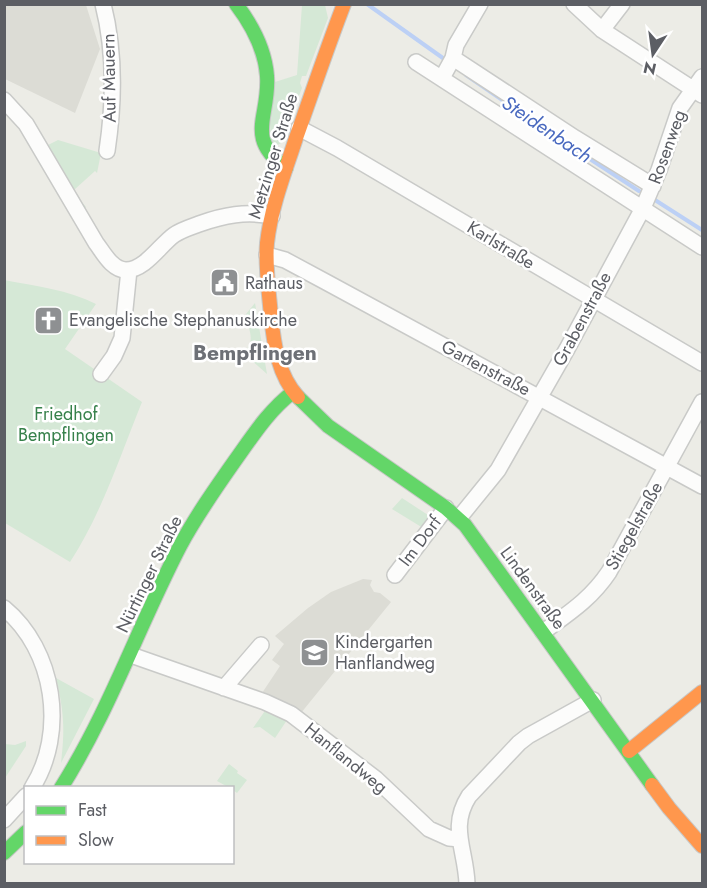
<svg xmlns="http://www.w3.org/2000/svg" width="707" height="888" font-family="Jost,sans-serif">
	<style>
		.education { fill: #dcdcd5 }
		.green { fill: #d5e8d6 }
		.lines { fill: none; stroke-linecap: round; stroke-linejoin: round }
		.stream { stroke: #bcd0f5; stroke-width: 4 }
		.street-casing { stroke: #c9cac8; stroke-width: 18 }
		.fast-casing { stroke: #c8c8c7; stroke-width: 16 }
		.slow-casing { stroke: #c8c8c7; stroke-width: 16 }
		.street { stroke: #fcfcfb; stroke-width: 15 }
		.fast { stroke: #63d668; stroke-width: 14 }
		.slow { stroke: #ff974d; stroke-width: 14 }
		.labels { text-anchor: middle; stroke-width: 5; stroke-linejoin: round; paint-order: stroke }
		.street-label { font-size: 18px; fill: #5c5e64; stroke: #fff }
		.poi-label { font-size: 18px; fill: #5c5e64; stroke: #fff; text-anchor: start }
		.park-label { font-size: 18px; fill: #37814b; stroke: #fff }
		.water-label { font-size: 20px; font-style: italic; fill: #4969bf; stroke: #fff }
		.quarter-label { font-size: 21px; font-weight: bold; fill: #6d7076; stroke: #fff }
	</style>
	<rect width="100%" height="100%" fill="#ecece6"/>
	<path class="education" d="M4,5h82l14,44 -25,64 -70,-34z
		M363,579l9,1 -2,5 4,7 6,1 11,9 -90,111 -39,-20 18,-27 -8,-6 12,-16 -9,-8 33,-28 23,-16z"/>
	<path class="green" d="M302,5h23l3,13 -22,58h-4l-2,7 2,5 -21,55 -7,4 -3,-1 -1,-23 5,-41 22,-7z
		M58,140l43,13 -4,20 -2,-2 -21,19 6,8 -1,1 7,8 -4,4 -38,-64z
		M4,280c31,6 65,10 92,24l-31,45 77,53c-22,54 -40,111 -72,160l-65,-39z
		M255,303l12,71 -17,-15 -9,-4c17,-14 7,-24 5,-41z
		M402,498l26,17 1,5 -6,8 -31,-19z
		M56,678l38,21 -33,64c4,-35 3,-51 -5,-85z
		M267,708l20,12 -12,18 -15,-11 -7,1z
		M26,741v5l-21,32v-34l10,1z
		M229,764l9,7 -1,2 10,7 -10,13 -4,-3 -1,-2 -4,-1 -11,-6z"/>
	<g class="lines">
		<path class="stream" d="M367,4l80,57
			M466,75l81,56 92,60
			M655,200l47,30"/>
		<defs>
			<path id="street" d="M103,4c12,47 11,100 4,147
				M574,4l28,26 100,65
				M602,30l20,-26
				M453,58l122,80 78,48
				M416,62l286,185
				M442,78l11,-20 3,-13 24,-41
				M4,100l22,24 70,119c7,9 16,27 30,27 19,0 34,-25 48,-35 7,-5 17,-8 25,-11 25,-9 47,-13 73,-8
				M299,128l38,20 365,215
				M267,255l18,5 41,22 376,204
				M101,374l13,-18 8,-18 7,-68
				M459,518l39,-48 69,-121 76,-141 16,-38 21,-62 22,-31
				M395,575l51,-67
				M4,608c51,42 63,125 28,180
				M543,632c26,-19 48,-33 66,-60l93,-170
				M131,655l134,47 26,12 85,65 53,50 20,9 11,1
				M224,688l37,-43
				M4,820l22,-24
				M467,884c-1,-34 -18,-57 2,-88l50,-53 9,-7 65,-36"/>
			<path id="fast" d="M236,4c16,21 29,45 31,72 3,41 -23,61 19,92
				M298,397l30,29 118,82 19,17 187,260
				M61,788c49,-78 77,-161 119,-242 16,-30 35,-57 54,-84 18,-25 34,-51 59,-70
				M4,853l22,-21"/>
			<path id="slow" d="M298,397c-20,-22 -24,-52 -27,-81 -2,-24 -6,-49 -4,-73 4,-36 18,-71 29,-105 16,-45 31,-90 48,-134
				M629,751l73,-59
				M652,785l17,23 33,38"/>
		</defs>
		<use href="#street" class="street-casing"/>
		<use href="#fast" class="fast-casing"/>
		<use href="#slow" class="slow-casing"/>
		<use href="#street" class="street"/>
		<use href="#fast" class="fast"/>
		<use href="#slow" class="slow"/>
	</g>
	<defs>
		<symbol id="civic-square" viewBox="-11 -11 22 22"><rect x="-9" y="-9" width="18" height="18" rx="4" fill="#8e9092" stroke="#fff"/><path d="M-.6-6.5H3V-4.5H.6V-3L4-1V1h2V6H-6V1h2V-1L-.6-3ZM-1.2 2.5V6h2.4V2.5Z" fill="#fff"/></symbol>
		<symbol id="church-square" viewBox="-11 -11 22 22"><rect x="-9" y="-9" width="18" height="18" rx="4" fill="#8e9092" stroke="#fff"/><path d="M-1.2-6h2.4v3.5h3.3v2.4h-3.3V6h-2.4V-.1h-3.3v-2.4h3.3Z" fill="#fff"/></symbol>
		<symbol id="school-square" viewBox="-11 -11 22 22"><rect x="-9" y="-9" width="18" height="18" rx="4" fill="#8e9092" stroke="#fff"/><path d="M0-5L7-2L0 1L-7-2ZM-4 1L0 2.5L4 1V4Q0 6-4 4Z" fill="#fff"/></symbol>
	</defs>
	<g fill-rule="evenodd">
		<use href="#civic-square" x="208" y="266" width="33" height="33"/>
		<use href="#church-square" x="32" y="304" width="33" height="33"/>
		<use href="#school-square" x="298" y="636" width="33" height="33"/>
	</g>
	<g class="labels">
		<g class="street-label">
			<text transform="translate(109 78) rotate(-91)" y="6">Auf Mauern</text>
			<text transform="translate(667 147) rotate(-70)" y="6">Rosenweg</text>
			<text transform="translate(273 156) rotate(-73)" y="6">Metzinger Straße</text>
			<text transform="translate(501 245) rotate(31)" y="6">Karlstraße</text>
			<text transform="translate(582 319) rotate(-62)" y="6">Grabenstraße</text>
			<text transform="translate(486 368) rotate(28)" y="6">Gartenstraße</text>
			<text transform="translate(634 526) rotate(-61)" y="6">Stiegelstraße</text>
			<text transform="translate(420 541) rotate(-53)" y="6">Im Dorf</text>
			<text transform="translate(149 574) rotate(-64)" y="6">Nürtinger Straße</text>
			<text transform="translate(533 588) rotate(54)" y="6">Lindenstraße</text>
			<text transform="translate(346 758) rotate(39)" y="6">Hanflandweg</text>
		</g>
		<g class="poi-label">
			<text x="245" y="289">Rathaus</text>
			<text x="69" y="326">Evangelische Stephanuskirche</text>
			<text x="335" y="648">Kindergarten<tspan x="335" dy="21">Hanflandweg</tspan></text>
		</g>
		<g class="park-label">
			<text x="66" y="420">Friedhof<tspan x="66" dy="21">Bempflingen</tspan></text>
		</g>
		<g class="water-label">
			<text transform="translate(547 129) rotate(34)" y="7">Steidenbach</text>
		</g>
		<g class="quarter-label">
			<text x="255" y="360">Bempflingen</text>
		</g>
	</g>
	<rect width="707" height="888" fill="none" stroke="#5c5e64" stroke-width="12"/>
	<rect x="24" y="786" width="210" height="78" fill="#ffffff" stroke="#bebfc1" stroke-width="1.5"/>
	<rect x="36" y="806" width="30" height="9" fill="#63d668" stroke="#bebfc1" stroke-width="1.5"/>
	<text x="78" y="816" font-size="18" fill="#5c5e64">Fast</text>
	<rect x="36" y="836" width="30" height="9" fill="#ff974d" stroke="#bebfc1" stroke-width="1.5"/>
	<text x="78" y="846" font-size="18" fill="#5c5e64">Slow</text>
	<g transform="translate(653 54) rotate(193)" stroke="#ffffff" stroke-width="4.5" paint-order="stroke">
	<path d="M0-4.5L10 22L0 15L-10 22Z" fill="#5c5e64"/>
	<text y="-9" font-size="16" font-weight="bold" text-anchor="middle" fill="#5c5e64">N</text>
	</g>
</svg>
